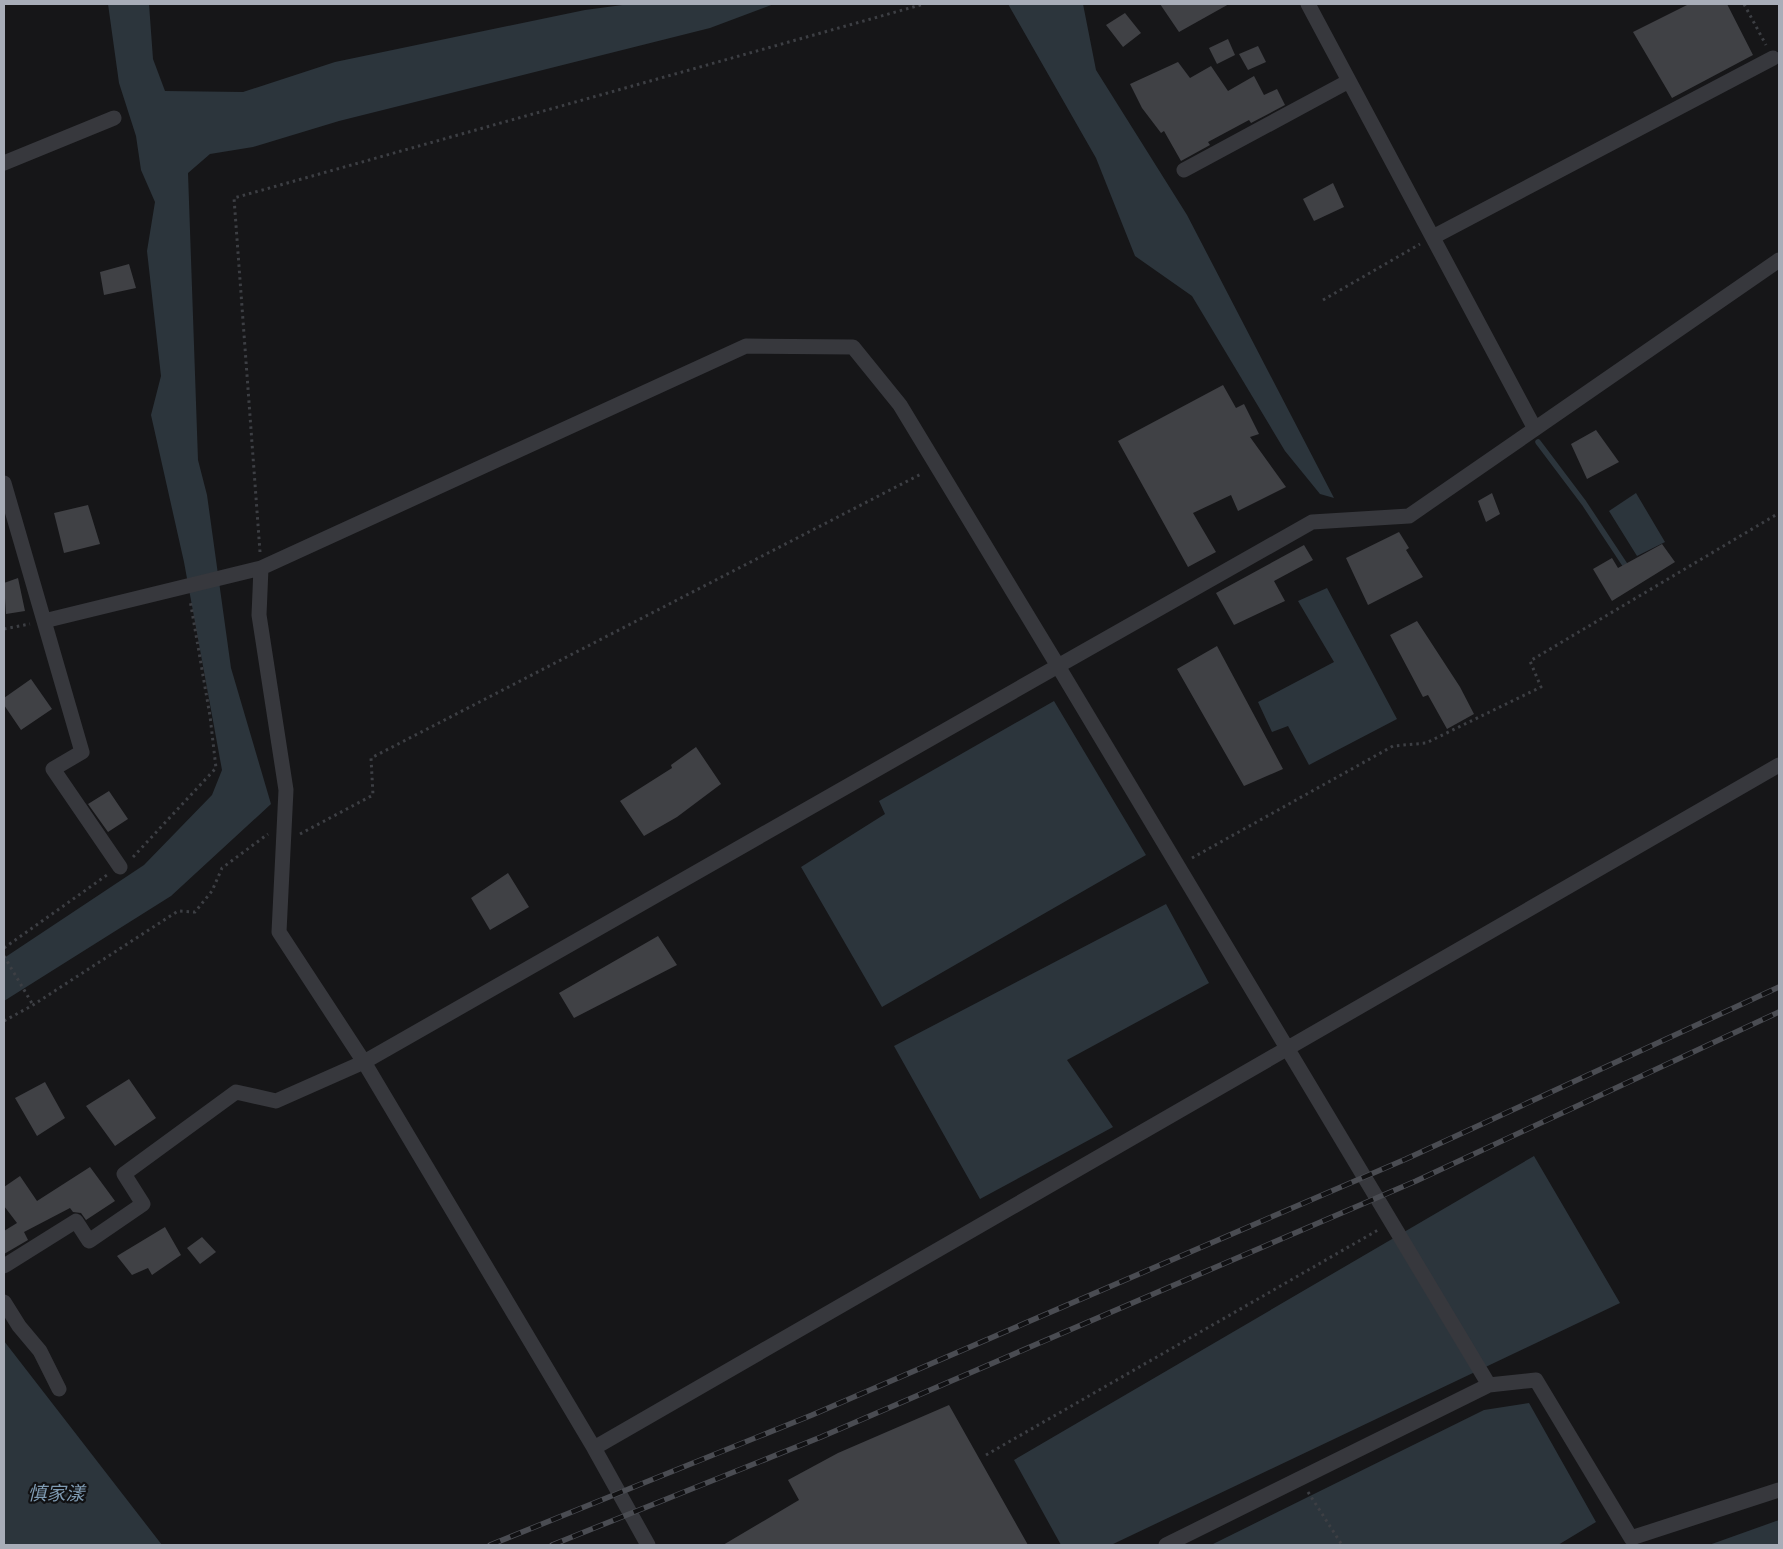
<svg xmlns="http://www.w3.org/2000/svg" width="1783" height="1549" font-family="Poppins,'Noto Sans SC',sans-serif">
	<style>
		.water { fill: #2c353c }
		.lines { fill: none; stroke-linecap: round; stroke-linejoin: round }
		.stream { stroke: #2c353c; stroke-width: 5.5 }
		.building { fill: #404145 }
		.path { stroke: #3d3f44; stroke-width: 3; stroke-dasharray: 2.5 4; stroke-linecap: butt }
		.street { stroke: #37383d; stroke-width: 15 }
		.rail-casing { stroke: #4a4c52; stroke-width: 5.5 }
		.rail { stroke: #111113; stroke-width: 4; stroke-dasharray: 11; stroke-linecap: butt }
		.labels { text-anchor: middle; stroke-width: 4.5; stroke-linejoin: round; paint-order: stroke }
		.water-label { font-size: 19px; font-style: italic; fill: #7f9bb3; stroke: #111113 }
	</style>
	<rect width="100%" height="100%" fill="#161618"/>
	<path class="water" d="M108,4h41l4,55 12,32 78,1 92,-30 250,-52 45,-6h144l-64,24 -371,93 -86,26 -43,7 -22,19 10,287 9,35 24,173 40,136 -100,92 -167,105v-43l140,-93 68,-70 10,-25 -38,-208 -33,-147 10,-39 -14,-125 8,-49 -14,-32 -5,-34 -17,-53z
		M1008,4h75l13,66 91,145 147,283 -14,-4 -35,-43 -93,-155 -57,-40 -39,-98z
		M1636,493l29,49 -28,14 -28,-45z
		M1327,588l70,131 -88,46 -21,-39 -16,6 -14,-30 76,-40 -36,-61z
		M1054,701l92,154 -264,152 -81,-140 84,-53 -6,-13z
		M1166,904l43,79 -142,77 46,67 -133,72 -86,-153z
		M1534,1156l86,147 -509,242h-50l-47,-85z
		M4,1341l158,204h-158z
		M1529,1403l67,119 -38,23h-347l273,-135z
		M1779,1520v25h-70z"/>
	<g class="lines">
		<path class="stream" d="M1538,442l46,61 45,68"/>
	</g>
	<path class="building" d="M1160,4h69l-50,28z
		M1689,4h38l26,51 -81,43 -39,-66z
		M1125,13l16,20 -18,14 -17,-22z
		M1228,39l7,16 -18,9 -8,-16z
		M1258,46l8,16 -18,8 -9,-16z
		M1178,62l12,16 21,-12 17,25 26,-15 10,19 13,-6 8,16 -34,18 -2,-3 -41,22 2,3 -29,16 -17,-30 -3,2 -19,-25 -12,-24z
		M1333,183l11,24 -30,14 -11,-22z
		M129,264l7,24 -32,7 -4,-23z
		M1223,385l13,23 8,-4 15,30 -9,3 36,50 -48,24 -7,-16 -38,18 23,39 -28,15 -70,-126z
		M1596,430l23,32 -32,17 -16,-35z
		M1492,493l8,21 -14,8 -8,-21z
		M88,505l12,39 -36,9 -10,-40z
		M1399,532l10,16 -3,2 17,27 -55,28 -22,-47z
		M1662,544l13,18 -63,39 -19,-32 19,-11 6,10z
		M1304,545l9,15 -39,21 11,20 -51,24 -18,-32z
		M18,578l7,33 -19,3 -2,-31z
		M1417,621l43,66 14,27 -27,15 -19,-34 -5,2 -33,-62z
		M1217,646l66,123 -39,17 -67,-117z
		M31,679l21,30 -31,21 -17,-25v-7z
		M696,747l25,37 -44,33 -33,19 -24,-35 52,-33 -1,-3z
		M109,791l19,28 -20,13 -20,-28z
		M508,873l21,34 -39,23 -19,-32z
		M658,936l19,29 -103,53 -15,-25z
		M129,1079l27,39 -41,28 -29,-40z
		M45,1082l20,36 -28,18 -22,-38z
		M90,1167l25,34 -29,19 -5,-7 -8,-1 -3,-4 -46,24 4,8 -24,14v-23l13,-8 -13,-17v-19l16,-11 17,25z
		M165,1227l16,28 -29,20 -4,-7 -16,7 -15,-19z
		M202,1237l14,15 -16,12 -13,-16z
		M949,1405l79,140h-305l76,-45 -11,-20 50,-27z"/>
	<g class="lines">
		<path class="path" d="M1744,4l22,41
			M1323,300l97,-56
			M260,552l-26,-354 690,-194
			M4,629l26,-5
			M300,834l73,-39 -2,-37 552,-285
			M133,857l83,-89 -6,-52 -20,-116
			M1192,858l201,-112 33,-3 115,-56 -11,-26 249,-148
			M4,948l103,-73
			M4,956l29,49
			M4,1021l29,-16 145,-94 17,1 17,-21 10,-23 46,-34
			M986,1455l392,-225
			M1308,1492l34,53"/>
		<path class="street" d="M1308,4l227,425
			M4,163l110,-45
			M1184,170l165,-89
			M1433,237l340,-179
			M4,483l78,269 -29,17 67,98
			M261,568l-2,47 27,175 -7,142 85,130 694,-396 431,719 47,-5 95,158 148,-48
			M44,621l217,-53 485,-222 107,1 47,58 158,261 254,-144 97,-6 370,-256
			M4,1266l72,-45 13,20 54,-37 -19,-30 112,-82 40,9 88,-39 230,386 54,97
			M4,1302l15,24 21,25 19,38
			M594,1448l1185,-683
			M1166,1545l323,-160"/>
		<defs>
			<path id="rail" d="M490,1545l322,-130 594,-256 373,-172
				M552,1545l269,-108 595,-256 363,-169"/>
		</defs>
		<use href="#rail" class="rail-casing"/>
		<use href="#rail" class="rail"/>
	</g>
	<g class="labels">
		<g class="water-label">
			<text x="56" y="1500">慎家漾</text>
		</g>
	</g>
	<rect width="1783" height="1549" fill="none" stroke="#a8adb8" stroke-width="10"/>
</svg>
